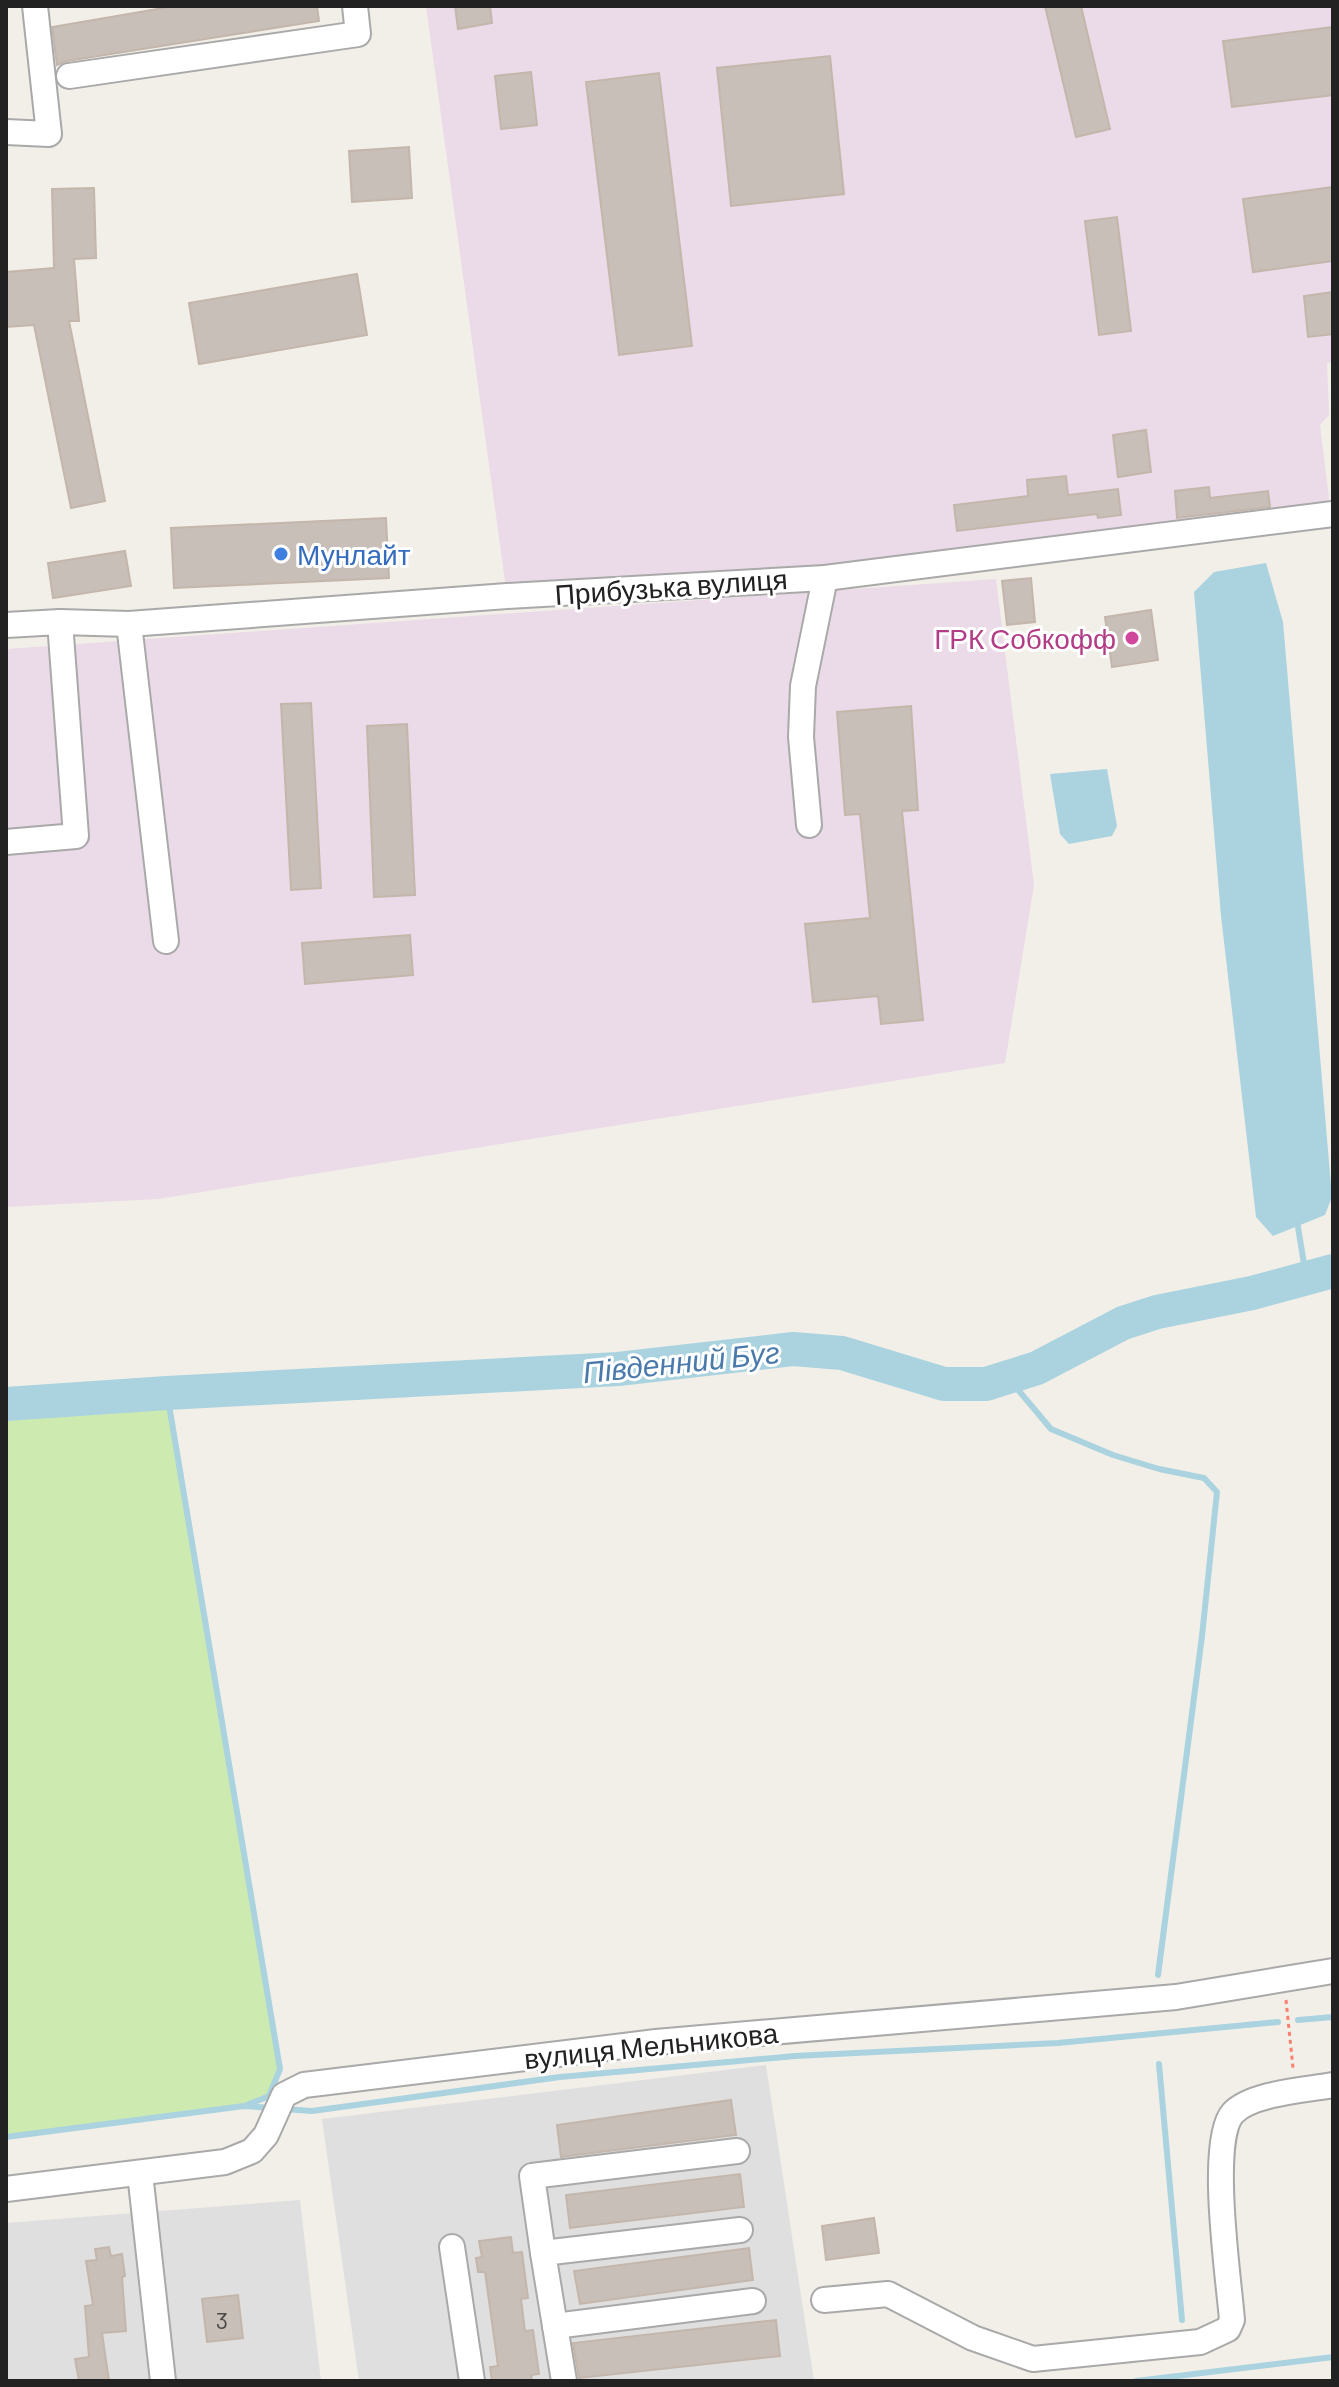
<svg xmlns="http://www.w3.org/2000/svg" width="1339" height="2387" font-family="Barlow,sans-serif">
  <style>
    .residential { fill: #e0dfdf }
    .industrial { fill: #ebdbe8 }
    .grass { fill: #cdebb0 }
    .water { fill: #aad3df }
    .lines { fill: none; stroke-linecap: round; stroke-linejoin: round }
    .stream { stroke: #aad3df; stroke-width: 6 }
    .river { stroke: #aad3df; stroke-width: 34 }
    .building { fill: #c7bfb8; stroke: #c4b6ab; stroke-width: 2 }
    .minor-casing { stroke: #a9a9a9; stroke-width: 28 }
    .path { stroke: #fa8072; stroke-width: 3; stroke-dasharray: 4 4; stroke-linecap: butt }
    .minor { stroke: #fff; stroke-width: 24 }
    .shop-dot { fill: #3f7fe0; stroke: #fff; stroke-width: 3 }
    .hotel-dot { fill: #d1479c; stroke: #fff; stroke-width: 3 }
    .labels { text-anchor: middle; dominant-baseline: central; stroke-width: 6; stroke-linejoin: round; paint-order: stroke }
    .number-label { font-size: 24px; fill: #4b4948 }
    .shop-label { font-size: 28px; fill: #366cbe; stroke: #fff; text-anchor: start }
    .street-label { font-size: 28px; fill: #222; stroke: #fff }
    .hotel-label { font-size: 28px; fill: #b23c85; stroke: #fff; text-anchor: end }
    .water-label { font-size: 30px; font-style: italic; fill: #4a7aab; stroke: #fff }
  </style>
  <rect width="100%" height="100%" fill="#f2efe9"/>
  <g class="residential">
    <path d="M 766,2065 L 814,2381 L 359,2381 L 322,2119 Z"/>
    <path d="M 300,2200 L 321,2381 L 6,2381 L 6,2223 Z"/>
  </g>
  <g class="industrial">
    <path d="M 426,6 L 1333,6 L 1333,362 L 1327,363 L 1329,415 L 1320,425 L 1331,514 L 994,555 L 507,596 Z"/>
    <path d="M 996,579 L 1034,885 L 1005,1063 L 158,1199 L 6,1207 L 6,649 Z"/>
  </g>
  <path class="grass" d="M 167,1393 L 280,2069 L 269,2096 L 244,2106 L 6,2137 L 6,1404 Z"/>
  <g class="water">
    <path d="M 1266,563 L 1283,622 L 1332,1197 L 1325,1215 L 1273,1236 L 1256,1217 L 1221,916 L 1194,592 L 1214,572 Z"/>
    <path d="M 1107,769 L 1117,826 L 1112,836 L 1069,844 L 1060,834 L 1050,774 Z"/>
  </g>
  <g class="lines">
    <g class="stream">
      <path d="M 1297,1221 L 1306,1276"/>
      <path d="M 1009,1379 L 1051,1429 L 1113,1455 L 1159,1469 L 1204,1478 L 1217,1492 L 1202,1636 L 1158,1975"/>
      <path d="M 167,1393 L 280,2069 L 269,2096 L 247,2105"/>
      <path d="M 1298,2020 L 1333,2017"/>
      <path d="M 1159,2064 L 1182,2320"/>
      <path d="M 284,2109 L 312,2111 L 560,2077 L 795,2056 L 1058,2043 L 1278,2022"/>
      <path d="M 6,2137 L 244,2106 L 272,2108"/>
      <path d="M 1136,2381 L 1333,2357"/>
    </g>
    <path class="river" d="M 6,1404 L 167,1393 L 618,1369 L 793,1349 L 842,1353 L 944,1384 L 986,1384 L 1037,1368 L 1123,1323 L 1157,1312 L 1252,1293 L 1333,1271"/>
  </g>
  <g class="building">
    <path d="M 175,6 L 317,6 L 319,21 L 67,61 L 57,65 L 52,27 Z"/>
    <path d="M 455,6 L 490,6 L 492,23 L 458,29 Z"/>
    <path d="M 1045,6 L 1081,6 L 1110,129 L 1076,137 Z"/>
    <path d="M 1333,27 L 1333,95 L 1232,107 L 1223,41 Z"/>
    <path d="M 830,56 L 844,194 L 731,206 L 717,68 Z"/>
    <path d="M 531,72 L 537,125 L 501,129 L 495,76 Z"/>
    <path d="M 659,73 L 692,346 L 619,355 L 586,82 Z"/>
    <path d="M 409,147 L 412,198 L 352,202 L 349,151 Z"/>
    <path d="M 1333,187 L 1333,261 L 1253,272 L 1243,199 Z"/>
    <path d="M 94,188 L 96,258 L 74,259 L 79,321 L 69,321 L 105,501 L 71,508 L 34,325 L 6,327 L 6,272 L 54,268 L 52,189 Z"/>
    <path d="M 1117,217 L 1131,331 L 1099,335 L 1085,221 Z"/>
    <path d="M 357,274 L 367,335 L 199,364 L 189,303 Z"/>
    <path d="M 1333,292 L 1333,334 L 1308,337 L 1304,296 Z"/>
    <path d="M 1146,430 L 1151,472 L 1118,477 L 1113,435 Z"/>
    <path d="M 1066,476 L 1068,495 L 1118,489 L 1121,515 L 1098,518 L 1097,514 L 957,531 L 954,505 L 1028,496 L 1027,480 Z"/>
    <path d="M 1209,487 L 1210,498 L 1268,491 L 1270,507 L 1177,518 L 1175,491 Z"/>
    <path d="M 386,518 L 389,578 L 174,588 L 171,528 Z"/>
    <path d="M 125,551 L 131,586 L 53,598 L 48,563 Z"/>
    <path d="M 1031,578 L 1035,622 L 1007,625 L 1002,581 Z"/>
    <path d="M 1151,610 L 1158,660 L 1112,667 L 1105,617 Z"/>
    <path d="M 311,703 L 321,888 L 291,890 L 281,704 Z"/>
    <path d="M 911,706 L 918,810 L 902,811 L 923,1020 L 881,1024 L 878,996 L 813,1002 L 805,924 L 870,918 L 860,814 L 845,815 L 837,712 Z"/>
    <path d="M 407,724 L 415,895 L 374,897 L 367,726 Z"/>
    <path d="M 410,935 L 413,975 L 305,984 L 302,943 Z"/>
    <path d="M 731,2100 L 736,2135 L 561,2157 L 557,2125 Z"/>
    <path d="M 740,2174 L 744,2207 L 570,2228 L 566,2195 Z"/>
    <path d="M 874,2218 L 879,2253 L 826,2260 L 822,2226 Z"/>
    <path d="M 511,2237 L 513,2253 L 522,2252 L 528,2298 L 521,2299 L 525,2331 L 533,2330 L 539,2374 L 531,2375 L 532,2381 L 492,2381 L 490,2367 L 498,2366 L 485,2272 L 478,2272 L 476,2258 L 482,2257 L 479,2241 Z"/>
    <path d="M 109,2247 L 111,2256 L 122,2254 L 125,2276 L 122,2277 L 126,2331 L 102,2333 L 109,2381 L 79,2381 L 75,2359 L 89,2357 L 85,2306 L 93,2305 L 86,2261 L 97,2260 L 95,2249 Z"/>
    <path d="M 749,2248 L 753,2280 L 580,2304 L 574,2271 Z"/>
    <path d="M 238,2295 L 243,2338 L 207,2342 L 202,2299 Z"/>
    <path d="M 776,2320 L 780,2356 L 579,2378 L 573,2343 Z"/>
  </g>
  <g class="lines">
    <defs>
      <g id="minor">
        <path d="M 69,76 L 358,34 L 355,6"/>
        <path d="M 6,132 L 49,134 L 35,6"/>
        <path d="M 129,624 L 166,941"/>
        <path d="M 6,625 L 60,622 L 129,624 L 507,596 L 825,578 L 1333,514"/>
        <path d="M 809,825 L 801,737 L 803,686 L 825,578"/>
        <path d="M 6,842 L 76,836 L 60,622"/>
        <path d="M 140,2173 L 163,2381"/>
        <path d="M 6,2189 L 225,2162 L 252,2151 L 266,2135 L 284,2095 L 304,2085 L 656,2042 L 1176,1997 L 1333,1971"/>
        <path d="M 452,2247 L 472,2381"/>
        <path d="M 543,2253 L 532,2176 L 737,2151"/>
        <path d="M 824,2300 L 888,2294 L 973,2338 L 1033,2359 L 1200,2342 L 1228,2329 L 1232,2320 C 1229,2281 1208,2140 1233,2113 C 1252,2093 1307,2090 1333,2085"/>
        <path d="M 555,2326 L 543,2253 L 740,2230"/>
        <path d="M 564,2381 L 555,2326 L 753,2301"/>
      </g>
    </defs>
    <use href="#minor" class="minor-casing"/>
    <path class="path" d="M 1286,2000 L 1293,2068"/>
    <use href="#minor" class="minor"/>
  </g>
  <circle class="shop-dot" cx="281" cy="554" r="8"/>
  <circle class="hotel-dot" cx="1132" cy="638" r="8"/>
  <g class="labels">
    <g class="number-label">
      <text x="222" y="2319">3</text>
    </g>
    <g class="shop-label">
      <text x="297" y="554">Мунлайт</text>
    </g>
    <g class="street-label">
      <text transform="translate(671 586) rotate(-4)">Прибузька вулиця</text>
      <text transform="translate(651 2045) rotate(-6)">вулиця Мельникова</text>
    </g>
    <g class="hotel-label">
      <text x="1116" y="638">ГРК Собкофф</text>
    </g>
    <g class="water-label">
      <text transform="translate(681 1361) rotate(-6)">Південний Буг</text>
    </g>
  </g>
  <rect width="1339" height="2387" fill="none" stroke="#222222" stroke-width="16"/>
</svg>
